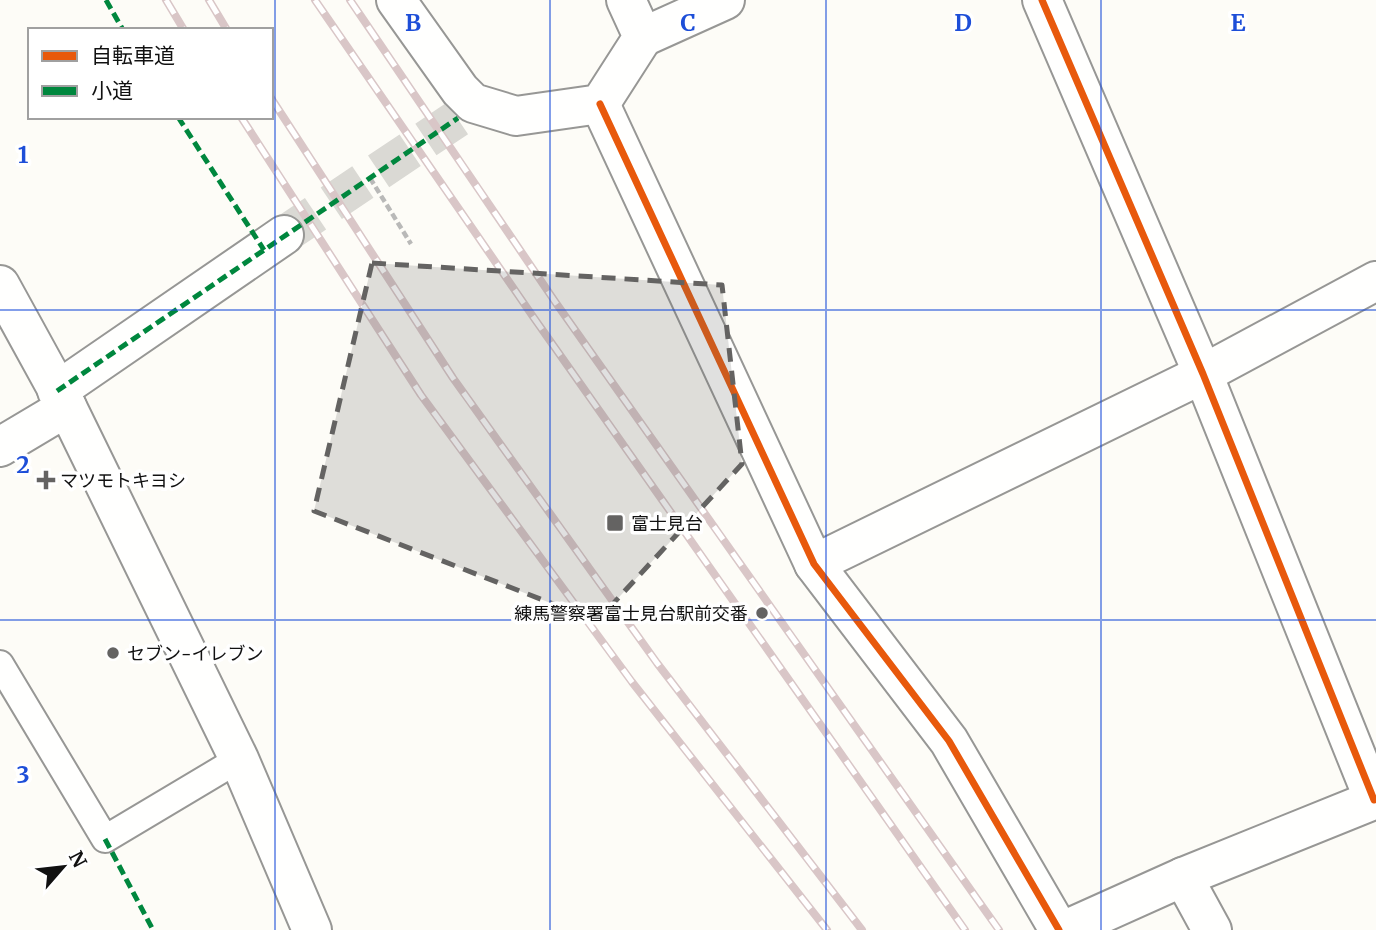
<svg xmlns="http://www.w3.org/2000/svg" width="1376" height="930" font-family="Merriweather,'Noto Sans JP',serif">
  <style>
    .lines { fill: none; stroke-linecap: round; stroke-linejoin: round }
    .street-tunnel { stroke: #dad9d4; stroke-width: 38; stroke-dasharray: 38 19; stroke-linecap: butt }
    .lane-casing { stroke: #979795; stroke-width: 30 }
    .street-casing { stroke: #979795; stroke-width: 42 }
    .path { stroke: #b9b9b8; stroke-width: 4.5; stroke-dasharray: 7 3.5; stroke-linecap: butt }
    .lane { stroke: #fffffe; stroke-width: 26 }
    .street { stroke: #fffffe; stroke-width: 38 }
    .rail-casing { stroke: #d9c6c7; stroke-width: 8 }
    .rail { stroke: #fff; stroke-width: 5; stroke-dasharray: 16; stroke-linecap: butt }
    .quiet { stroke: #00873e; stroke-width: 5; stroke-dasharray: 10 5; stroke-linecap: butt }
    .cycleway-casing { stroke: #fff; stroke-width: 11 }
    .cycleway { stroke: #e8590c; stroke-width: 7 }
    .marked { fill: #646362; fill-opacity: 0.2; stroke: #646362; stroke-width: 5; stroke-dasharray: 14 9; stroke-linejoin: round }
    .grid { fill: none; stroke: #1d4ed8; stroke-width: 2; stroke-opacity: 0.55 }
    .poi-dot { fill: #646362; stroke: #fff; stroke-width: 2.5 }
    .labels { text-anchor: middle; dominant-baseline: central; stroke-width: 7; stroke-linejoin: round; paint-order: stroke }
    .poi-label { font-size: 18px; fill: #111; stroke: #fff; text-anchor: start }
    .grid-label { font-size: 23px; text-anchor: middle; font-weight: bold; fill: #1d4ed8; stroke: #fff; stroke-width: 7; stroke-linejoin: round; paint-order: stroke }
  </style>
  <rect width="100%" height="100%" fill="#fdfcf7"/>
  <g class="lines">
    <path class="street-tunnel" d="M 284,235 L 458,118"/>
    <defs>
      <path id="lane" d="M 0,664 L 105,839 L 239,759"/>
      <g id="street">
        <path d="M 396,0 L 460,90 L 473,103 L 516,116 L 600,104 L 643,37 L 626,0"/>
        <path d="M 1042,0 L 1203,374 L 1374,800"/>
        <path d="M 643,37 L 725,0"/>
        <path d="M 600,104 L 814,564 L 949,741 L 1059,930"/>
        <path d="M 0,285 L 67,407 L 239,759 L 312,930"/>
        <path d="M 57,391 L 284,235"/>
        <path d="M 0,447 L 67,407"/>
        <path d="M 814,564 L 1203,374 L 1376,281"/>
        <path d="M 1183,877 L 1212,930"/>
        <path d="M 1065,930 L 1183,877 L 1376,799"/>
      </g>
    </defs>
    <use href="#lane" class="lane-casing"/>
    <use href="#street" class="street-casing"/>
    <path class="path" d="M 370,178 L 411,244"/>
    <use href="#lane" class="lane"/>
    <use href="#street" class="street"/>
    <defs>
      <g id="rail">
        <path d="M 166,0 L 184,30"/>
        <path d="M 209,0 L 227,30"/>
        <path d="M 315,0 L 534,318 L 965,930"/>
        <path d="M 350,0 L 556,303 L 999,930"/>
        <path d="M 271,98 L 453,378 L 657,663 L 862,930"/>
        <path d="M 241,117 L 421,395 L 632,682 L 827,930"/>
      </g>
    </defs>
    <use href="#rail" class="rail-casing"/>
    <use href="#rail" class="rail"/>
    <g class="quiet">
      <path d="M 106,0 L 123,30"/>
      <path d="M 178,117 L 264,250"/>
      <path d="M 57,391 L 458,118"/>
      <path d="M 105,839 L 153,930"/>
    </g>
    <defs>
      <g id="cycleway">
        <path d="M 1042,0 L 1203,374 L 1374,800"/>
        <path d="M 600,104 L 814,564 L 949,741 L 1059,930"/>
      </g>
    </defs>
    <use href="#cycleway" class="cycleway-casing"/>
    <use href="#cycleway" class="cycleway"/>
  </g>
  <path class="marked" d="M 372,263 L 722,285 L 742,464 L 597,621 L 314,511 Z"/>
  <path class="grid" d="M 275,0 L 275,930M 550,0 L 550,930M 826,0 L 826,930M 1101,0 L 1101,930M 0,310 L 1376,310M 0,620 L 1376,620"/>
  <g class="poi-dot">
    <path d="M42.5 469.5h7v7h7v7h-7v7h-7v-7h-7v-7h7z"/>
    <rect x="606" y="514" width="18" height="18" rx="3.5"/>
    <circle cx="762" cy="613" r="7"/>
    <circle cx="113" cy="653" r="7"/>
  </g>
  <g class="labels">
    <g class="poi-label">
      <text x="60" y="480">マツモトキヨシ</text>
      <text x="631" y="523">富士見台</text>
      <text x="748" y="613" text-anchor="end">練馬警察署富士見台駅前交番</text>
      <text x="127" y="653">セブン-イレブン</text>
    </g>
  </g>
  <g class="grid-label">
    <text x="413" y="31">B</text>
    <text x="688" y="31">C</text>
    <text x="963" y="31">D</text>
    <text x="1238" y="31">E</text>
    <text x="23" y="163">1</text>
    <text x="23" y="473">2</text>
    <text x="23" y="783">3</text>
  </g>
  <rect x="28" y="28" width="245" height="91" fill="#ffffff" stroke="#a0a0a0" stroke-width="2"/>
  <rect x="42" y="51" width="35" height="10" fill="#e8590c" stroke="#a0a0a0" stroke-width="2"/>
  <text x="91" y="63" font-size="21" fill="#111111">自転車道</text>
  <rect x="42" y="86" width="35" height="10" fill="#00873e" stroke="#a0a0a0" stroke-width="2"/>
  <text x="91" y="98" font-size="21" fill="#111111">小道</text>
  <g transform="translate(63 867) rotate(62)" stroke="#ffffff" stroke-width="5" paint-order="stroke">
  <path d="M0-5L12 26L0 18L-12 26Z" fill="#111111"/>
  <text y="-10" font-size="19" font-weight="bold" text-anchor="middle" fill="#111111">N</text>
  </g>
</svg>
